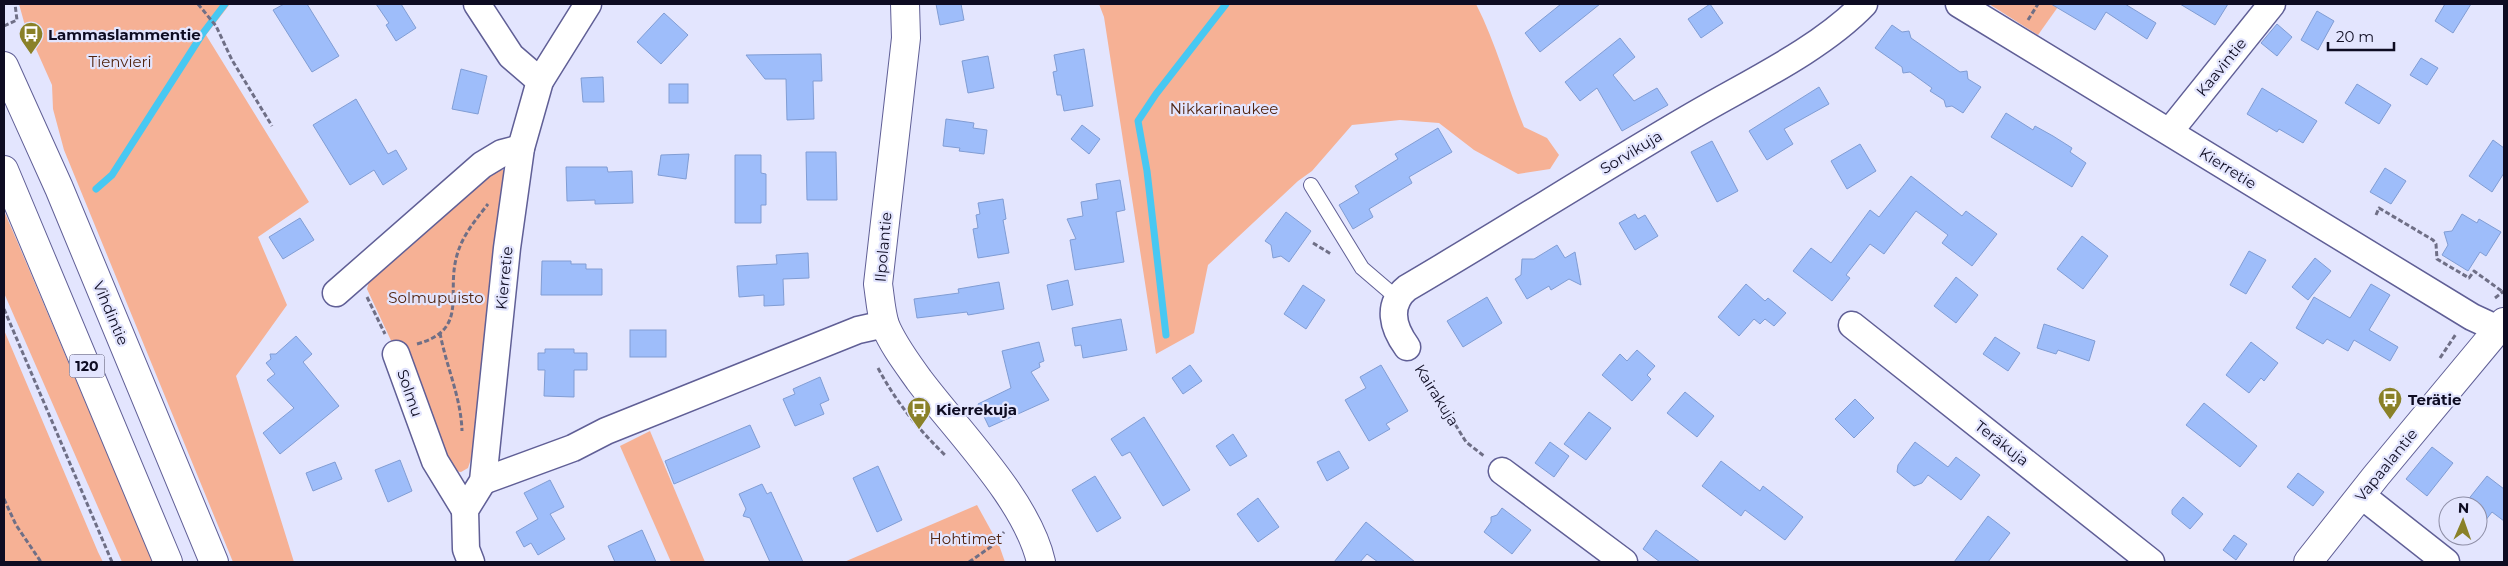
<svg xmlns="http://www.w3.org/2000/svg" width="2508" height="566" font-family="Montserrat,sans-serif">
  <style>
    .green { fill: #f6b195 }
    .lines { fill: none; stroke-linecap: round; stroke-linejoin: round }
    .stream { stroke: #48c8f2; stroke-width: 7 }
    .building { fill: #9ebdfa; stroke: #819dd4 }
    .lane-casing { stroke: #605f96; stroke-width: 16 }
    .street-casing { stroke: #605f96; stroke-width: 29 }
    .secondary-casing { stroke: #605f96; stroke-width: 30 }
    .primary-casing { stroke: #605f96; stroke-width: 30 }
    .path { stroke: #6f6f86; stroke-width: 3; stroke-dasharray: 5 2.5; stroke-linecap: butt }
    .lane { stroke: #fff; stroke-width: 14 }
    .street { stroke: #fff; stroke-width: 26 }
    .secondary { stroke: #fff; stroke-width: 28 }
    .primary { stroke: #fff; stroke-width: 28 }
    .labels { text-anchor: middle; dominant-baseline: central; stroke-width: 4.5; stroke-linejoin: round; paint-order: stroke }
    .shield { fill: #e3e5fe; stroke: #4e4d64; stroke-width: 1 }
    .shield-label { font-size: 14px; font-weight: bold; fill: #0e0c22 }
    .poi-label { font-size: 15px; font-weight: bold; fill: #0e0c22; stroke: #e3e5fe; text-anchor: start }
    .park-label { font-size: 15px; fill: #522511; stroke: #e3e5fe }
    .street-label { font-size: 15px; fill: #0e0c22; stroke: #e3e5fe }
  </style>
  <rect width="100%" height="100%" fill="#e3e5fe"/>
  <g class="green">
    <path d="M 19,4 L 230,4 L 206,35 L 309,202 L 258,237 L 287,305 L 236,376 L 294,562 L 233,562 L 64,150 L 53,109 L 52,85 L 24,22 Z"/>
    <path d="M 1099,4 L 1476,4 C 1496,43 1507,86 1524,127 L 1547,138 L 1559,155 L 1550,169 L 1518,174 L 1474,150 L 1439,123 L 1400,120 L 1352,125 L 1312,171 L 1298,181 L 1208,265 L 1194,333 L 1156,354 L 1104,17 Z"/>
    <path d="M 1989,4 L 2060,4 L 2038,35 Z"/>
    <path d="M 496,170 L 503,170 L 508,174 L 475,447 L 468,468 L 461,472 L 454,471 L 449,465 L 367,289 L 369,281 Z"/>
    <path d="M 4,211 L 17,241 L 153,562 L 122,562 L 4,293 Z"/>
    <path d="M 4,330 L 98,552 L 103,562 L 4,562 Z"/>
    <path d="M 650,431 L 705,562 L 671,562 L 620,446 Z"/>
    <path d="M 977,505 L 999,545 L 1005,562 L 844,562 Z"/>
  </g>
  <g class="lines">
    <g class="stream">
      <path d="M 96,189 L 112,175 L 203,33 L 225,4"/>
      <path d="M 1166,335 L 1147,171 L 1138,121 L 1156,94 L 1226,4"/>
    </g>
  </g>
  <g class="building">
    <path d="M 284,4 L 307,4 L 339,56 L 312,72 L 273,10 Z"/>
    <path d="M 376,4 L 401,4 L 416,28 L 396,41 L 386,25 L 389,23 Z"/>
    <path d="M 936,4 L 961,4 L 964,20 L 940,25 Z"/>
    <path d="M 1561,4 L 1600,4 L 1540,52 L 1525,33 Z"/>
    <path d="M 1710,4 L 1723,23 L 1701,38 L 1688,19 Z"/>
    <path d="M 2051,4 L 2125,4 L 2156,23 L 2147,39 L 2106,12 L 2095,30 Z"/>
    <path d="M 2180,4 L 2228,4 L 2215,25 Z"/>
    <path d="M 2445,4 L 2471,4 L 2453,33 L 2435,21 Z"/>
    <path d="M 2317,11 L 2334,21 L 2318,50 L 2301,40 Z"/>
    <path d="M 664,13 L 688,35 L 661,64 L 637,42 Z"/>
    <path d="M 2277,24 L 2292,37 L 2277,56 L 2261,43 Z"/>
    <path d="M 1892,25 L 1902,32 L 1909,31 L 1911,38 L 1960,72 L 1967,71 L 1968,79 L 1981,87 L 1963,113 L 1952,106 L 1946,107 L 1944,100 L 1930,91 L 1932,88 L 1910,72 L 1903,73 L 1902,67 L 1875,48 Z"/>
    <path d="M 1620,38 L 1635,57 L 1613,75 L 1634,101 L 1657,88 L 1668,105 L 1622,131 L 1597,88 L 1580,101 L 1565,82 Z"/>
    <path d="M 1084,49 L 1093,106 L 1064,111 L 1061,95 L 1057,95 L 1053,72 L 1057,71 L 1054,55 Z"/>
    <path d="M 821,54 L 822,81 L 813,81 L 814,119 L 787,120 L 786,79 L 765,79 L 746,55 Z"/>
    <path d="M 988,56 L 994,88 L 968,93 L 962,61 Z"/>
    <path d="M 2421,58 L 2438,68 L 2427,85 L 2410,75 Z"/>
    <path d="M 461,69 L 487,76 L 478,114 L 452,109 Z"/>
    <path d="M 603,77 L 604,102 L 583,102 L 581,78 Z"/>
    <rect x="669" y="84" width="19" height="19"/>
    <path d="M 2357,84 L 2391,105 L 2379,124 L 2345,103 Z"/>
    <path d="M 1819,87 L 1829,104 L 1784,129 L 1793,144 L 1767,160 L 1749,131 Z"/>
    <path d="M 2262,88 L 2317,121 L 2303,143 L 2279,129 L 2277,132 L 2247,114 Z"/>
    <path d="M 356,99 L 388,154 L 396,150 L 407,169 L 383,185 L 374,170 L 350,185 L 313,125 Z"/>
    <path d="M 2006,113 L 2033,130 L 2035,126 L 2053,136 L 2072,148 L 2070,152 L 2086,163 L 2072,187 L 1991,137 Z"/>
    <path d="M 946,119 L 974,123 L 973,128 L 987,130 L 984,154 L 959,151 L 960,148 L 943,146 Z"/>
    <path d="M 1082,125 L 1100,139 L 1089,154 L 1071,139 Z"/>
    <path d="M 1438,128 L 1452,152 L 1409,177 L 1412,183 L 1369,209 L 1373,217 L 1353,229 L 1339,205 L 1359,193 L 1355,186 L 1398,159 L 1395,154 Z"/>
    <path d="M 2493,140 L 2504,148 L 2504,173 L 2492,192 L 2469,176 Z"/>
    <path d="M 1712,141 L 1738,191 L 1717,202 L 1691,152 Z"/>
    <path d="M 1860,144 L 1876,171 L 1847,189 L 1831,161 Z"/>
    <path d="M 806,152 L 836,152 L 837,200 L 807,200 Z"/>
    <path d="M 689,154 L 686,179 L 658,175 L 661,155 Z"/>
    <path d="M 735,155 L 761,155 L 761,173 L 766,174 L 766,205 L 761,205 L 761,223 L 735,223 Z"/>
    <path d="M 566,167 L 607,167 L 608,172 L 632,171 L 633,203 L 595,204 L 595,200 L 567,201 Z"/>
    <path d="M 2385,168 L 2406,181 L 2391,204 L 2370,192 Z"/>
    <path d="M 1911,176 L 1962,216 L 1966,211 L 1997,234 L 1972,266 L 1942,243 L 1948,235 L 1916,211 L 1884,254 L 1870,244 L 1846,275 L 1850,278 L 1832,301 L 1793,271 L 1811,248 L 1831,263 L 1870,210 L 1879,217 Z"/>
    <path d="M 1120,180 L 1125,210 L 1116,212 L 1124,262 L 1075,270 L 1070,240 L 1076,239 L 1067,219 L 1083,216 L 1081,202 L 1098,199 L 1096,184 Z"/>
    <path d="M 1003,199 L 1006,219 L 1003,220 L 1009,253 L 978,258 L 973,229 L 978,228 L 976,215 L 980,214 L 978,203 Z"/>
    <path d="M 1286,212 L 1311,231 L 1289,262 L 1281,256 L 1273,258 L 1271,245 L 1265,241 Z"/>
    <path d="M 1635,214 L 1638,219 L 1645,215 L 1658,236 L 1635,250 L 1619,223 Z"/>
    <path d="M 2462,214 L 2477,223 L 2479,219 L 2501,232 L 2486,256 L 2480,252 L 2468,271 L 2442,255 L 2448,245 L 2444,232 L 2452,231 Z"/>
    <path d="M 300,218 L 314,240 L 283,259 L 269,237 Z"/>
    <path d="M 2082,236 L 2108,256 L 2083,289 L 2057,269 Z"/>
    <path d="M 1557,245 L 1565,258 L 1575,252 L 1581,285 L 1569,279 L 1551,290 L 1549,286 L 1527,299 L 1515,279 L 1521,275 L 1522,259 L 1534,259 Z"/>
    <path d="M 2249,251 L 2266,260 L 2246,294 L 2230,285 Z"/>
    <path d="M 808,253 L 809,278 L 783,279 L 784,305 L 764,306 L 764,295 L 739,297 L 737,266 L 777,264 L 776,255 Z"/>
    <path d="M 2315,258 L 2331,271 L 2308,300 L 2292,287 Z"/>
    <path d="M 542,261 L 571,261 L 571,264 L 586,264 L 586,269 L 602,269 L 602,295 L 541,295 Z"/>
    <path d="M 1956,277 L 1978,295 L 1956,323 L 1934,306 Z"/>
    <path d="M 1068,280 L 1073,305 L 1052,310 L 1047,285 Z"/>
    <path d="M 999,282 L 1004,309 L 968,315 L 967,312 L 917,318 L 914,299 L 959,293 L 958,289 Z"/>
    <path d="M 1746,284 L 1765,301 L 1768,298 L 1786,313 L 1774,326 L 1765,319 L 1760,324 L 1754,319 L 1739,336 L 1718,317 Z"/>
    <path d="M 2371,284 L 2390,295 L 2369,330 L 2398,347 L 2390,361 L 2354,340 L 2348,351 L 2327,339 L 2323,344 L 2296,328 L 2314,297 L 2350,318 Z"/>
    <path d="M 1303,285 L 1325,300 L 1306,329 L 1284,314 Z"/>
    <path d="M 1487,297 L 1502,323 L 1463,347 L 1447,321 Z"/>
    <path d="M 1121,319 L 1127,350 L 1083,358 L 1081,345 L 1075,346 L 1072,328 Z"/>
    <path d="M 2044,324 L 2095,341 L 2089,361 L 2058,350 L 2056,354 L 2037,348 Z"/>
    <rect x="630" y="330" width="36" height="27"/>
    <path d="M 296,336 L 312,354 L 303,362 L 339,406 L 280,454 L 263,433 L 294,408 L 267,380 L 275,374 L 266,363 L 271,359 L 270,354 L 276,354 Z"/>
    <path d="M 1995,337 L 2020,353 L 2008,371 L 1983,354 Z"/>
    <path d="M 1039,342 L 1044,361 L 1039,363 L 1040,367 L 1031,372 L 1049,400 L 989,427 L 978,404 L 1011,388 L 1002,351 Z"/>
    <path d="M 2251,342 L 2278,363 L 2264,381 L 2261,378 L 2249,393 L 2226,375 Z"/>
    <path d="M 545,349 L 574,349 L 574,353 L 587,353 L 587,370 L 574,370 L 574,397 L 544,396 L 545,370 L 538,370 L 538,353 L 545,353 Z"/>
    <path d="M 1637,350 L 1655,366 L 1647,375 L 1651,379 L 1632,401 L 1602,375 L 1620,354 L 1627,361 Z"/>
    <path d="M 1190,365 L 1202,381 L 1183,394 L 1172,378 Z"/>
    <path d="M 1381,365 L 1408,411 L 1386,424 L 1390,429 L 1369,441 L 1345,400 L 1366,388 L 1360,377 Z"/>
    <path d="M 820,377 L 829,400 L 820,404 L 824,414 L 795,426 L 783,399 L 795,394 L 793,389 Z"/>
    <path d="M 1685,392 L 1714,416 L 1697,437 L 1667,413 Z"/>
    <path d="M 1855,399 L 1874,418 L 1854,438 L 1835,419 Z"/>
    <path d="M 2204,403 L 2257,446 L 2240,467 L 2186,425 Z"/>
    <path d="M 1589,412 L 1611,428 L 1586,460 L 1564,444 Z"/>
    <path d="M 1144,417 L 1190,490 L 1163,506 L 1130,452 L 1122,456 L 1111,439 Z"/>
    <path d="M 750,425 L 760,447 L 674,484 L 665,461 Z"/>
    <path d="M 1233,434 L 1247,456 L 1230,466 L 1216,446 Z"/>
    <path d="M 1550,442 L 1569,456 L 1554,477 L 1535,463 Z"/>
    <path d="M 1915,442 L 1948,467 L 1956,457 L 1980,475 L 1961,500 L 1928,475 L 1922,483 L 1914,486 L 1897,472 L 1898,465 Z"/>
    <path d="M 2432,447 L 2453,463 L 2427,496 L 2406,479 Z"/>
    <path d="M 1339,451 L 1349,468 L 1327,481 L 1317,462 Z"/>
    <path d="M 400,460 L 412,491 L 388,502 L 375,470 Z"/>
    <path d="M 1721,461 L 1760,491 L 1763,486 L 1803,517 L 1785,540 L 1745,510 L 1741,516 L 1702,486 Z"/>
    <path d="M 335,462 L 342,479 L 313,491 L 306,473 Z"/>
    <path d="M 878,466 L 902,520 L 877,532 L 853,478 Z"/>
    <path d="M 2298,473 L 2324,492 L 2313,506 L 2287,487 Z"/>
    <path d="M 1095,476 L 1121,518 L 1097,532 L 1072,490 Z"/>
    <path d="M 2487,476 L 2504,489 L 2504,521 L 2492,512 L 2478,530 L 2478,506 L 2463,506 Z"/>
    <path d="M 550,480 L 564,507 L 550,514 L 565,539 L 538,555 L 531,543 L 524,547 L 516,532 L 538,519 L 524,493 Z"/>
    <path d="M 762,484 L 767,494 L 771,492 L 803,562 L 770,562 L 750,518 L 743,516 L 746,509 L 739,494 Z"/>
    <path d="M 2183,497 L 2203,514 L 2190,529 L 2172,514 L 2172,510 Z"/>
    <path d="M 1258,498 L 1279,527 L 1258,542 L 1237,514 Z"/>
    <path d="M 1502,508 L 1531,530 L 1512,554 L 1484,532 L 1491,522 L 1491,517 L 1497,515 Z"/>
    <path d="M 1988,516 L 2010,533 L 1988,562 L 1954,562 Z"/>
    <path d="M 1366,522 L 1415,562 L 1378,562 L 1367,554 L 1360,562 L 1334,562 Z"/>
    <path d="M 642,530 L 656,562 L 615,562 L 608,546 Z"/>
    <path d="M 1656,530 L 1700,562 L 1660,562 L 1643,549 Z"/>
    <path d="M 2234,535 L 2247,544 L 2236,560 L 2223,550 Z"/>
  </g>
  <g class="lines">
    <defs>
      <path id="lane" d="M 1311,185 L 1362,268 L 1397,298"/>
      <g id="street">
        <path d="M 477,4 L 511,56 L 540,81"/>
        <path d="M 1959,4 L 2472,317 L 2498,329"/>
        <path d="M 2170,131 L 2272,4"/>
        <path d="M 336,293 L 482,165 L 502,153 L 521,148"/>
        <path d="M 1852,325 L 2151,562"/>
        <path d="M 1407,347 C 1393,328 1386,305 1407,288 C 1501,233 1593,174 1687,119 C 1744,85 1819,51 1864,4"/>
        <path d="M 396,354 L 435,461 L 465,510"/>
        <path d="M 1502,471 L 1624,562"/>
        <path d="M 483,481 L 573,448 L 606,431 L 858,330 L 885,324"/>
        <path d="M 2361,495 L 2446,562"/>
        <path d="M 471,562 L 466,549 L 465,510 L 483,481 L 507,248 L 521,148 L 540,81 L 588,4"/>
      </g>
      <g id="secondary">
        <path d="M 905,4 L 906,38 L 878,284 C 880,297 881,313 885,325 C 893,345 907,363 919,380 C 958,432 1027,500 1041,562"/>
        <path d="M 2308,562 L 2376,476 L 2504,322"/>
      </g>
      <g id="primary">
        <path d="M 4,66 L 59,188 L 214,562"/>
        <path d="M 4,170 L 168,562"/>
      </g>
    </defs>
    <use href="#lane" class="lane-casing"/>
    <use href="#street" class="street-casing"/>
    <use href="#secondary" class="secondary-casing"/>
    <use href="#primary" class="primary-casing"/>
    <g class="path">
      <path d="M 198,4 L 216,26 L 232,60 L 272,126"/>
      <path d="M 2028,20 L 2038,4"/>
      <path d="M 4,26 L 17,20 L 15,4"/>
      <path d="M 2376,215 L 2379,208 L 2433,240 L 2436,244 L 2437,259 L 2469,278 L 2474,271 L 2503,292"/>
      <path d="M 1313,243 L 1331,254"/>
      <path d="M 367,297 L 385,334"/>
      <path d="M 2495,298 L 2504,291"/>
      <path d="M 4,309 L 112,562"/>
      <path d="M 440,333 C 446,366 461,397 462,431"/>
      <path d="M 417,344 C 468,330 447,296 456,259 C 461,237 474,222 488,204"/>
      <path d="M 2440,358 L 2456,334"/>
      <path d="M 1420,367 L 1466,442 L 1484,456"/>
      <path d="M 878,368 C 896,402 918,429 946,456"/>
      <path d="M 4,499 L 16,525 L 41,562"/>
      <path d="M 969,562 L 992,546 L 1004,532"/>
    </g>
    <use href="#lane" class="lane"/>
    <use href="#street" class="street"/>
    <use href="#secondary" class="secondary"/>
    <use href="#primary" class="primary"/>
  </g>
  <defs>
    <symbol id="bus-pin" viewBox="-11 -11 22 30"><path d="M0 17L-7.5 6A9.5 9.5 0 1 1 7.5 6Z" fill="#8a8128" stroke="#e3e5fe"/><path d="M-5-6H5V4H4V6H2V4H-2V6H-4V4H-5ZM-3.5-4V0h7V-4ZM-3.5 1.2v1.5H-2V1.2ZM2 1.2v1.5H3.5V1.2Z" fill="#fff"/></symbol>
  </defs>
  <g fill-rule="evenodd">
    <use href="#bus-pin" x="17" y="20" width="28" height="38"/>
    <use href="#bus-pin" x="2376" y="385" width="28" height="38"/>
    <use href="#bus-pin" x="905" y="395" width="28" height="38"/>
  </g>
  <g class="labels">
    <rect class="shield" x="69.5" y="354.5" width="35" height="23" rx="4"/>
    <g class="shield-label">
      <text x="87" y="366">120</text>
    </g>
    <g class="poi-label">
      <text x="48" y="34">Lammaslammentie</text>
      <text x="2408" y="399">Terätie</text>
      <text x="936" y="409">Kierrekuja</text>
    </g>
    <g class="park-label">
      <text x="120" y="61">Tienvieri</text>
      <text x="1224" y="108">Nikkarinaukee</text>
      <text x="436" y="297">Solmupuisto</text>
      <text x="966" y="538">Hohtimet</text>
    </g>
    <g class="street-label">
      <text transform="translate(2221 67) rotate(-51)">Kaavintie</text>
      <text transform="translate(1631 152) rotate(-31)">Sorvikuja</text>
      <text transform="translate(2228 168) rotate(32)">Kierretie</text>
      <text transform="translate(883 247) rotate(-85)">Ilpolantie</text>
      <text transform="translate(504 278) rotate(-84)">Kierretie</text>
      <text transform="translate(111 313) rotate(67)">Vihdintie</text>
      <text transform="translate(410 393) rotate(71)">Solmu</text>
      <text transform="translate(1437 395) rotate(58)">Kairakuja</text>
      <text transform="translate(2002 443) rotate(38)">Teräkuja</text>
      <text transform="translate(2386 465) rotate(-51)">Vapaalantie</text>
    </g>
  </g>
  <rect width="2508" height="566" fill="none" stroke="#0e0c22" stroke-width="10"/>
  <g transform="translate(2463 521) rotate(2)"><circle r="24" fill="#e3e5fe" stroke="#8e8ea6"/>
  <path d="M0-4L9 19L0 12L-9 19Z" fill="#8a8128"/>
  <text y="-8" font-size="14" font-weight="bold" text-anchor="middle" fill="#0e0c22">N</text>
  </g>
  <path d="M2328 42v8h66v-8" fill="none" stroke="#0e0c22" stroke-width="2.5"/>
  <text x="2336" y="42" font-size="15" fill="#0e0c22" stroke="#e3e5fe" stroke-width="4" paint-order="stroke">20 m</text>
</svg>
